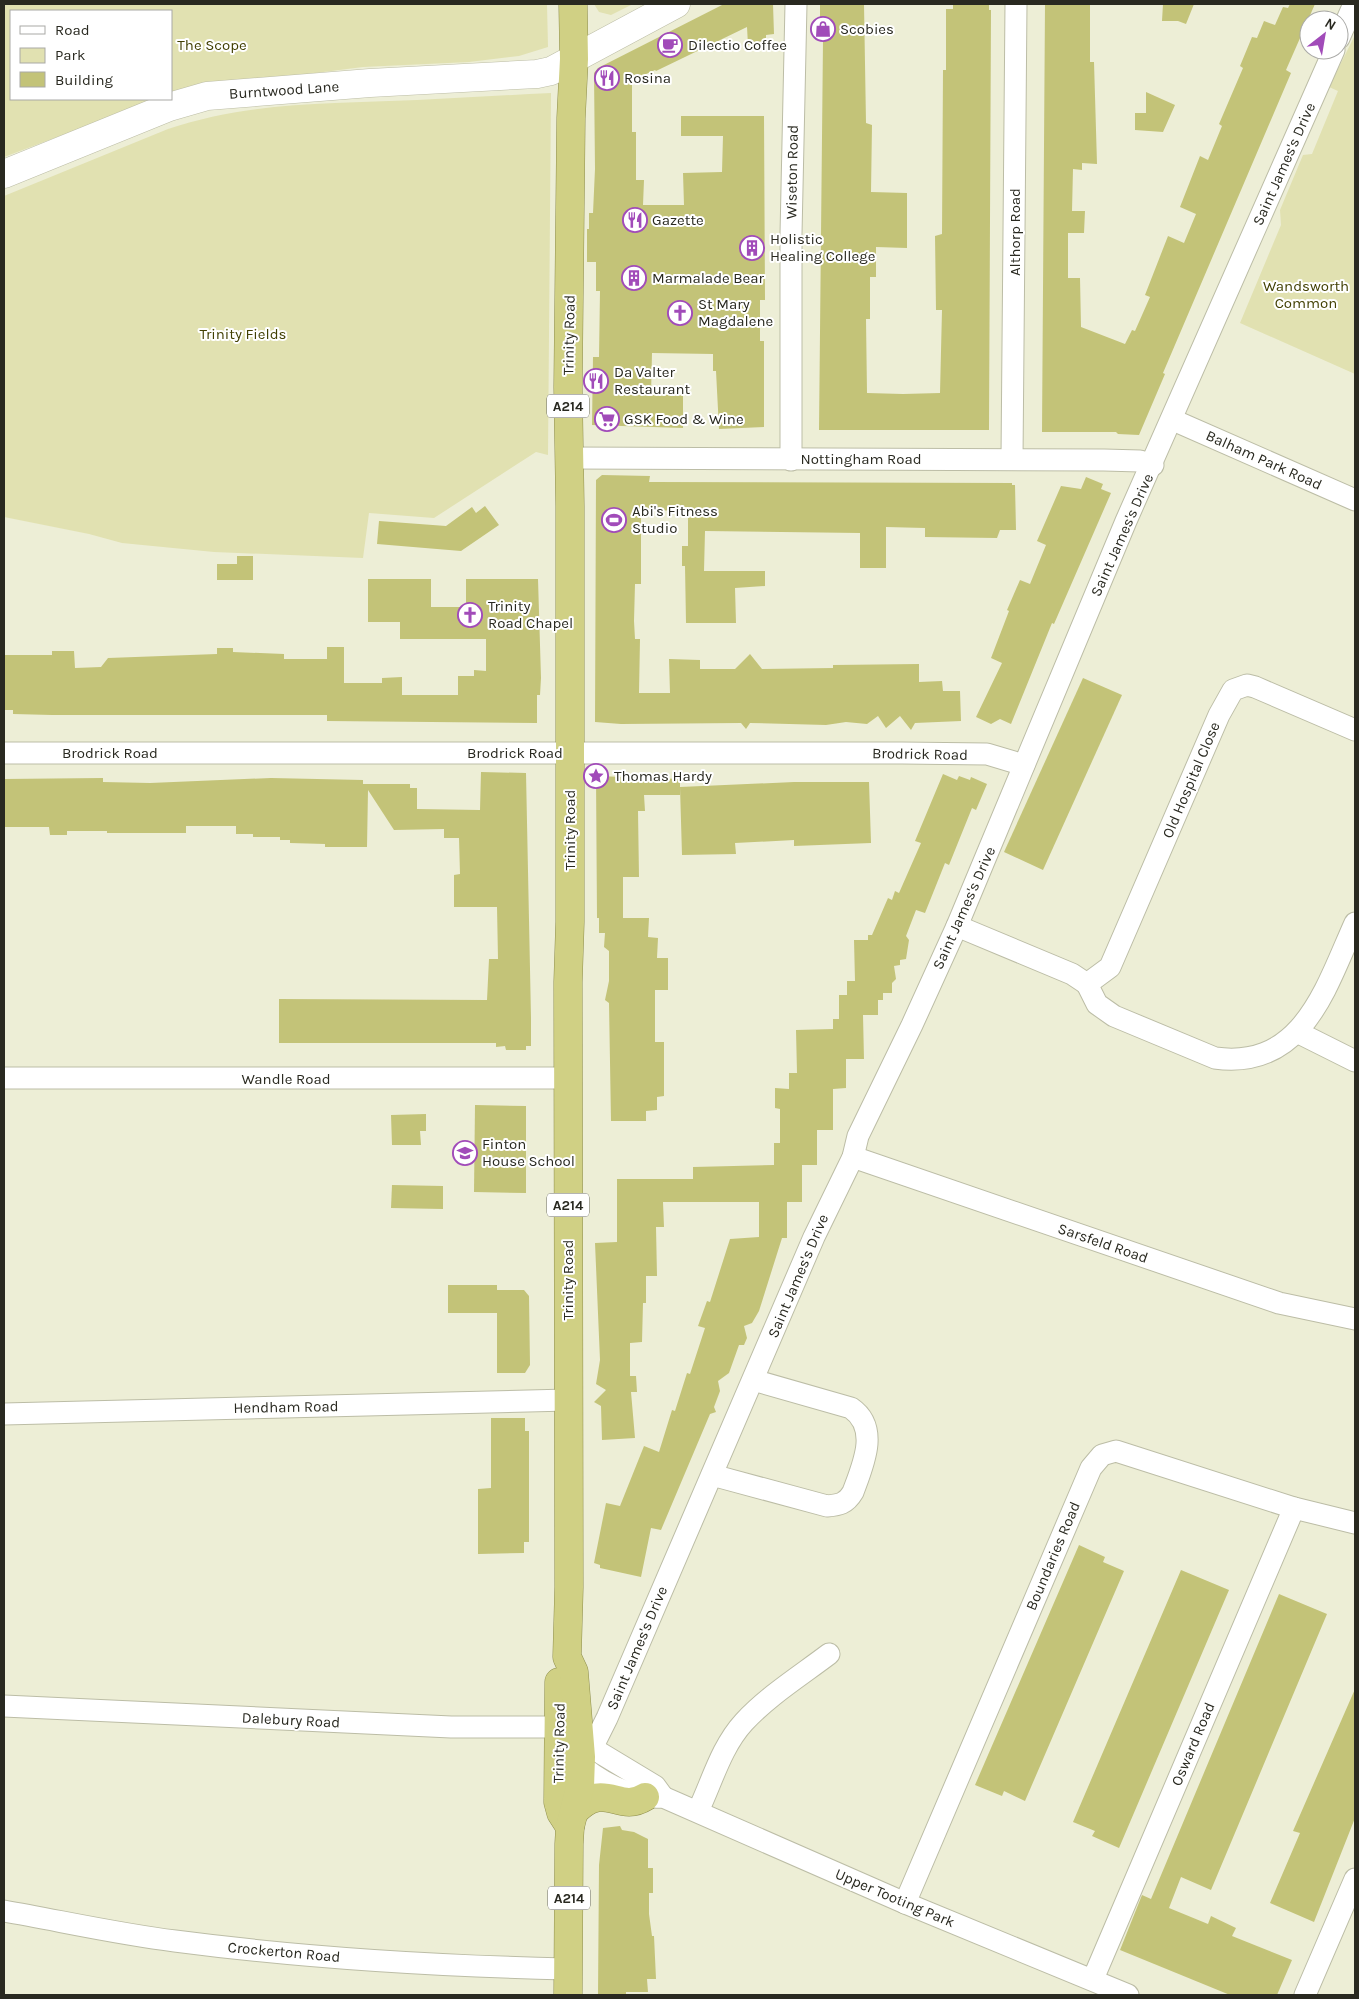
<svg xmlns="http://www.w3.org/2000/svg" width="1359" height="1999" font-family="Karla,sans-serif">
  <style>
    .green { fill: #e1e1b1 }
    .building { fill: #c3c378 }
    .lines { fill: none; stroke-linecap: round; stroke-linejoin: round }
    .minor-casing { stroke: #bcbda6; stroke-width: 23 }
    .secondary-casing { stroke: #bcbda6; stroke-width: 29 }
    .trunk-casing { stroke: #8e8e4d; stroke-width: 29 }
    .minor { stroke: #fff; stroke-width: 21 }
    .secondary { stroke: #fff; stroke-width: 28 }
    .trunk { stroke: #d0d084; stroke-width: 28 }
    .labels { text-anchor: middle; dominant-baseline: central; stroke-width: 4; stroke-linejoin: round; paint-order: stroke }
    .shield { fill: #fff; stroke: #696963; stroke-width: 1 }
    .shield-label { font-size: 14px; font-weight: bold; fill: #292920 }
    .poi-label { font-size: 15px; fill: #292920; stroke: #fff; text-anchor: start }
    .park-label { font-size: 15px; fill: #413f02; stroke: #fff }
    .street-label { font-size: 15px; fill: #292920; stroke: #fff }
  </style>
  <rect width="100%" height="100%" fill="#edeed6"/>
  <g class="green">
    <path d="M 4,4 L 547,4 L 548,47 L 519,56 L 469,62 L 363,67 L 180,90 L 171,94 L 171,11 L 11,11 L 11,99 L 158,99 L 4,157 Z"/>
    <path d="M 594,4 L 633,4 L 611,15 L 599,12 Z"/>
    <path d="M 1355,35 L 1355,374 L 1240,323 L 1281,225 L 1280,210 L 1303,155 L 1312,154 L 1338,91 L 1329,87 Z"/>
    <path d="M 551,93 L 548,455 L 536,452 L 434,518 L 369,513 L 363,558 L 214,552 L 122,543 L 89,534 L 4,517 L 4,196 L 168,129 C 252,101 331,104 417,100 C 462,98 506,95 551,93 Z"/>
  </g>
  <g class="building">
    <path d="M 724,4 L 773,4 L 774,34 L 766,35 L 766,45 L 748,45 L 747,27 L 656,71 L 655,70 L 644,75 L 632,76 L 632,132 L 636,132 L 636,180 L 644,180 L 643,205 L 684,205 L 683,173 L 722,172 L 723,136 L 681,136 L 681,116 L 764,116 L 765,300 L 760,300 L 760,341 L 764,341 L 764,427 L 719,429 L 716,371 L 713,371 L 713,354 L 652,353 L 651,395 L 683,395 L 683,428 L 592,425 L 593,357 L 599,357 L 600,291 L 596,291 L 596,262 L 587,262 L 587,229 L 589,229 L 589,213 L 593,213 L 595,169 L 594,73 L 598,68 Z"/>
    <path d="M 820,4 L 864,4 L 866,123 L 872,125 L 871,192 L 907,193 L 907,248 L 876,247 L 876,277 L 870,277 L 870,319 L 866,319 L 867,393 L 903,394 L 940,393 L 942,310 L 936,310 L 935,236 L 942,234 L 943,70 L 946,70 L 946,9 L 953,9 L 953,4 L 989,4 L 989,10 L 991,10 L 989,430 L 819,430 L 823,40 L 820,40 Z"/>
    <path d="M 1045,4 L 1090,4 L 1090,62 L 1094,62 L 1097,164 L 1082,163 L 1082,170 L 1073,169 L 1072,211 L 1085,211 L 1084,233 L 1068,233 L 1068,278 L 1080,278 L 1081,327 L 1125,344 L 1132,330 L 1135,331 L 1150,297 L 1145,295 L 1168,236 L 1184,243 L 1196,214 L 1180,207 L 1200,156 L 1208,160 L 1222,126 L 1219,124 L 1243,68 L 1240,66 L 1252,37 L 1257,38 L 1264,21 L 1275,25 L 1283,7 L 1288,8 L 1290,4 L 1315,4 L 1286,70 L 1291,73 L 1163,373 L 1165,374 L 1139,435 L 1118,434 L 1116,432 L 1042,432 Z"/>
    <path d="M 1163,4 L 1194,4 L 1186,24 L 1178,21 L 1162,21 Z"/>
    <path d="M 1146,92 L 1175,105 L 1163,132 L 1135,130 L 1135,113 L 1146,113 Z"/>
    <path d="M 602,475 L 650,476 L 649,482 L 1012,483 L 1012,485 L 1015,485 L 1016,530 L 1000,530 L 997,538 L 925,537 L 925,528 L 886,527 L 886,568 L 860,568 L 860,533 L 705,531 L 704,571 L 765,571 L 765,586 L 735,588 L 736,623 L 686,623 L 685,566 L 682,566 L 682,546 L 688,546 L 688,511 L 641,510 L 641,584 L 635,584 L 634,621 L 635,639 L 640,639 L 639,693 L 670,693 L 669,659 L 700,660 L 700,669 L 735,669 L 750,654 L 762,669 L 833,668 L 833,665 L 919,664 L 919,682 L 942,681 L 943,691 L 960,691 L 961,721 L 915,723 L 911,730 L 900,716 L 886,728 L 878,716 L 867,724 L 846,722 L 826,725 L 750,723 L 746,729 L 741,723 L 621,724 L 595,722 L 596,480 Z"/>
    <path d="M 1086,477 L 1103,484 L 1101,489 L 1111,493 L 1054,624 L 1052,623 L 1011,724 L 1000,719 L 991,724 L 976,717 L 1002,663 L 991,658 L 1009,611 L 1007,610 L 1020,580 L 1030,584 L 1046,545 L 1037,541 L 1061,486 L 1081,489 Z"/>
    <path d="M 485,506 L 499,525 L 461,551 L 377,544 L 379,521 L 446,526 L 472,507 L 476,513 Z"/>
    <path d="M 237,556 L 253,556 L 253,580 L 217,580 L 217,564 L 237,564 Z"/>
    <path d="M 368,579 L 431,579 L 431,607 L 466,607 L 466,579 L 538,579 L 541,678 L 540,695 L 537,695 L 537,723 L 327,721 L 327,715 L 52,715 L 13,714 L 13,710 L 4,710 L 4,655 L 52,655 L 52,651 L 74,651 L 75,668 L 101,667 L 108,658 L 217,654 L 217,648 L 233,648 L 233,652 L 284,654 L 284,659 L 327,659 L 327,647 L 344,647 L 344,683 L 382,683 L 382,678 L 402,677 L 402,695 L 458,695 L 458,676 L 474,676 L 474,670 L 486,671 L 486,639 L 400,639 L 400,622 L 368,622 Z"/>
    <path d="M 1083,678 L 1122,695 L 1043,870 L 1004,852 Z"/>
    <path d="M 481,772 L 526,773 L 531,1018 L 531,1046 L 526,1046 L 526,1050 L 506,1050 L 505,1046 L 496,1047 L 496,1043 L 279,1043 L 279,999 L 487,1000 L 489,959 L 498,959 L 497,907 L 454,907 L 454,875 L 460,874 L 459,838 L 444,838 L 444,829 L 394,830 L 368,790 L 367,847 L 325,847 L 325,844 L 290,843 L 290,840 L 280,840 L 280,837 L 253,837 L 253,834 L 236,834 L 236,826 L 186,826 L 186,833 L 107,833 L 107,831 L 67,831 L 67,835 L 50,835 L 49,827 L 4,827 L 4,779 L 103,778 L 103,782 L 150,783 L 271,778 L 363,780 L 363,784 L 410,784 L 410,788 L 417,788 L 417,809 L 480,810 Z"/>
    <path d="M 943,774 L 957,780 L 959,776 L 970,780 L 971,777 L 987,784 L 976,810 L 972,808 L 949,865 L 945,863 L 925,913 L 916,910 L 906,936 L 909,940 L 906,959 L 900,960 L 900,965 L 894,966 L 896,979 L 892,983 L 892,993 L 883,993 L 883,1000 L 878,1000 L 878,1015 L 863,1015 L 864,1059 L 846,1059 L 846,1088 L 833,1089 L 833,1130 L 817,1130 L 817,1165 L 802,1165 L 802,1202 L 787,1202 L 787,1238 L 782,1238 L 759,1311 L 752,1323 L 744,1326 L 747,1338 L 744,1345 L 739,1345 L 729,1373 L 718,1381 L 720,1391 L 714,1407 L 716,1412 L 710,1414 L 661,1530 L 651,1528 L 641,1577 L 600,1568 L 600,1565 L 594,1563 L 606,1503 L 620,1506 L 644,1446 L 659,1452 L 672,1410 L 675,1411 L 687,1373 L 690,1374 L 705,1328 L 698,1326 L 707,1301 L 710,1302 L 730,1239 L 759,1237 L 759,1202 L 663,1202 L 664,1227 L 656,1227 L 657,1276 L 646,1276 L 646,1303 L 643,1303 L 642,1342 L 630,1343 L 630,1376 L 636,1376 L 637,1392 L 631,1392 L 635,1438 L 602,1440 L 601,1406 L 594,1402 L 606,1390 L 596,1384 L 600,1360 L 595,1243 L 617,1242 L 617,1179 L 693,1179 L 693,1167 L 774,1165 L 774,1143 L 780,1143 L 780,1109 L 775,1108 L 775,1088 L 789,1089 L 789,1073 L 797,1073 L 796,1030 L 833,1029 L 833,1019 L 839,1019 L 839,995 L 847,995 L 847,981 L 855,981 L 854,940 L 868,940 L 868,935 L 872,935 L 888,898 L 892,900 L 895,891 L 899,893 L 921,843 L 915,841 Z"/>
    <path d="M 596,776 L 680,779 L 680,795 L 644,795 L 645,811 L 638,811 L 639,877 L 623,877 L 623,918 L 649,918 L 648,937 L 658,938 L 657,958 L 668,958 L 668,990 L 655,990 L 655,1042 L 664,1042 L 664,1096 L 657,1097 L 657,1110 L 646,1111 L 646,1121 L 611,1121 L 609,1003 L 605,1000 L 609,981 L 609,951 L 604,947 L 605,933 L 599,933 L 599,918 L 597,918 Z"/>
    <path d="M 794,782 L 869,782 L 871,843 L 794,846 L 794,840 L 735,843 L 736,854 L 682,855 L 680,787 Z"/>
    <path d="M 475,1105 L 526,1106 L 526,1193 L 474,1192 Z"/>
    <path d="M 426,1114 L 426,1131 L 420,1131 L 421,1145 L 392,1145 L 391,1115 Z"/>
    <path d="M 392,1185 L 443,1186 L 443,1209 L 391,1208 Z"/>
    <path d="M 448,1285 L 497,1285 L 497,1290 L 524,1290 L 529,1296 L 530,1365 L 525,1373 L 497,1373 L 497,1313 L 448,1313 Z"/>
    <path d="M 491,1418 L 525,1418 L 525,1431 L 529,1431 L 529,1542 L 524,1542 L 524,1553 L 478,1554 L 478,1489 L 491,1488 Z"/>
    <path d="M 1079,1545 L 1105,1557 L 1103,1562 L 1124,1571 L 1025,1801 L 1004,1791 L 1002,1796 L 975,1785 Z"/>
    <path d="M 1181,1570 L 1229,1590 L 1119,1848 L 1092,1836 L 1095,1831 L 1073,1822 Z"/>
    <path d="M 1279,1594 L 1327,1614 L 1211,1890 L 1181,1877 L 1169,1908 L 1208,1924 L 1211,1916 L 1236,1928 L 1232,1936 L 1292,1960 L 1277,1995 L 1230,1995 L 1120,1950 L 1142,1895 L 1151,1899 Z"/>
    <path d="M 1355,1689 L 1355,1818 L 1314,1922 L 1270,1903 L 1300,1833 L 1293,1831 Z"/>
    <path d="M 620,1826 L 622,1830 L 634,1832 L 648,1839 L 648,1868 L 653,1868 L 653,1893 L 649,1893 L 649,1914 L 652,1936 L 654,1936 L 656,1979 L 647,1979 L 648,1992 L 626,1992 L 626,1995 L 598,1995 L 599,1865 L 603,1828 Z"/>
  </g>
  <g class="lines">
    <defs>
      <g id="minor">
        <path d="M 1339,38 L 1354,4"/>
        <path d="M 1173,420 L 1355,500"/>
        <path d="M 568,458 L 1104,460 L 1140,461 L 1153,465"/>
        <path d="M 1012,459 L 1016,4"/>
        <path d="M 791,460 L 791,234 L 796,4"/>
        <path d="M 1355,730 L 1255,687 L 1247,685 L 1233,690 L 1219,715 L 1110,967 L 1087,984 L 1097,1004 L 1114,1016 L 1215,1058 C 1303,1070 1326,987 1355,923"/>
        <path d="M 4,753 L 902,753 L 987,754 L 1024,765"/>
        <path d="M 957,926 L 1072,974 L 1087,984"/>
        <path d="M 1297,1032 L 1355,1061"/>
        <path d="M 4,1078 L 568,1078"/>
        <path d="M 853,1157 L 1279,1303 L 1355,1319"/>
        <path d="M 4,1414 L 568,1400"/>
        <path d="M 712,1475 L 827,1506 C 839,1505 846,1504 853,1492 C 863,1465 880,1428 851,1408 L 753,1380"/>
        <path d="M 4,1706 L 451,1727 L 574,1727"/>
        <path d="M 592,1748 L 655,1786 L 663,1797"/>
        <path d="M 581,1757 L 592,1748 L 607,1718 L 814,1237 L 853,1157 L 858,1136 L 912,1025 L 957,926 L 1126,521 L 1334,50"/>
        <path d="M 573,1758 C 596,1780 631,1800 663,1797 L 905,1903 L 1128,1995"/>
        <path d="M 698,1811 C 712,1782 721,1747 744,1722 C 768,1696 800,1676 829,1654"/>
        <path d="M 905,1903 L 1091,1468 L 1102,1455 L 1116,1451 L 1294,1508 L 1355,1523"/>
        <path d="M 4,1911 C 61,1921 118,1934 175,1941 C 305,1958 436,1966 567,1969"/>
        <path d="M 1093,1979 L 1294,1508"/>
        <path d="M 1305,1995 L 1355,1879"/>
      </g>
      <path id="secondary" d="M 4,174 L 169,107 L 207,96 L 370,83 L 537,74 L 551,71 L 676,4"/>
      <g id="trunk">
        <path d="M 559,1682 L 558,1802 L 561,1813 L 570,1827"/>
        <path d="M 574,1812 C 605,1779 618,1814 645,1797"/>
        <path d="M 568,1995 L 569,1844 L 570,1827 L 580,1787 L 581,1757 L 574,1672 L 567,1657 L 569,1587 L 568,982 L 570,922 L 570,506 L 568,387 L 571,118 L 574,59 L 573,4"/>
      </g>
    </defs>
    <use href="#minor" class="minor-casing"/>
    <use href="#secondary" class="secondary-casing"/>
    <use href="#trunk" class="trunk-casing"/>
    <use href="#minor" class="minor"/>
    <use href="#secondary" class="secondary"/>
    <use href="#trunk" class="trunk"/>
  </g>
  <defs>
    <symbol id="shop-ring" viewBox="-11 -11 22 22"><circle r="9.5" fill="#fff" stroke="#a14bb9" stroke-width="1.5"/><path d="M-5-2.5h2.3a2.7 3.5 0 0 1 5.4 0H5L5.5 6h-11ZM-1.5-2.5h3a1.5 2.3 0 0 0-3 0Z" fill="#a14bb9"/></symbol>
    <symbol id="cafe-ring" viewBox="-11 -11 22 22"><circle r="9.5" fill="#fff" stroke="#a14bb9" stroke-width="1.5"/><path d="M-5.5-4.5H6V0H3Q3 3.5 0 3.5H-2.5Q-5.5 3.5-5.5 0ZM3-3.2v2h1.7v-2ZM-6 4.5H4V6H-6Z" fill="#a14bb9"/></symbol>
    <symbol id="restaurant-ring" viewBox="-11 -11 22 22"><circle r="9.5" fill="#fff" stroke="#a14bb9" stroke-width="1.5"/><path d="M-5-6h1v4h1v-4h1v4h1v-4h1v5L-1.5 .5V6h-2V.5L-5-1ZM5-6V6H3V1.5H1.5Q1.5-4 5-6Z" fill="#a14bb9"/></symbol>
    <symbol id="building-ring" viewBox="-11 -11 22 22"><circle r="9.5" fill="#fff" stroke="#a14bb9" stroke-width="1.5"/><path d="M-4-6H4V6H1V3H-1V6H-4ZM-2.5-4.3h1.7v1.8h-1.7ZM.8-4.3h1.7v1.8H.8ZM-2.5-1h1.7V.8h-1.7ZM.8-1h1.7V.8H.8Z" fill="#a14bb9"/></symbol>
    <symbol id="church-ring" viewBox="-11 -11 22 22"><circle r="9.5" fill="#fff" stroke="#a14bb9" stroke-width="1.5"/><path d="M-1.2-6h2.4v3.5h3.3v2.4h-3.3V6h-2.4V-.1h-3.3v-2.4h3.3Z" fill="#a14bb9"/></symbol>
    <symbol id="supermarket-ring" viewBox="-11 -11 22 22"><circle r="9.5" fill="#fff" stroke="#a14bb9" stroke-width="1.5"/><path d="M-6-5.5h2.5l.6 2H6L4.5 2H-2.5L-4.4-4H-6ZM-1.5 3.2a1.3 1.3 0 1 0 .1 0ZM3 3.2a1.3 1.3 0 1 0 .1 0Z" fill="#a14bb9"/></symbol>
    <symbol id="stadium-ring" viewBox="-11 -11 22 22"><circle r="9.5" fill="#fff" stroke="#a14bb9" stroke-width="1.5"/><path d="M0-5a6.5 5 0 1 0 0 10a6.5 5 0 1 0 0-10ZM-3.5-1.8h7v3.6h-7Z" fill="#a14bb9"/></symbol>
    <symbol id="sight-ring" viewBox="-11 -11 22 22"><circle r="9.5" fill="#fff" stroke="#a14bb9" stroke-width="1.5"/><path d="M0-6L1.8-2.2L6-1.7L2.9 1.2L3.7 5.4L0 3.3L-3.7 5.4L-2.9 1.2L-6-1.7L-1.8-2.2Z" fill="#a14bb9"/></symbol>
    <symbol id="school-ring" viewBox="-11 -11 22 22"><circle r="9.5" fill="#fff" stroke="#a14bb9" stroke-width="1.5"/><path d="M0-5L7-2L0 1L-7-2ZM-4 1L0 2.5L4 1V4Q0 6-4 4Z" fill="#a14bb9"/></symbol>
  </defs>
  <g fill-rule="evenodd">
    <use href="#shop-ring" x="809" y="15" width="28" height="28"/>
    <use href="#cafe-ring" x="656" y="31" width="28" height="28"/>
    <use href="#restaurant-ring" x="593" y="64" width="28" height="28"/>
    <use href="#restaurant-ring" x="621" y="206" width="28" height="28"/>
    <use href="#building-ring" x="738" y="234" width="28" height="28"/>
    <use href="#building-ring" x="620" y="264" width="28" height="28"/>
    <use href="#church-ring" x="666" y="299" width="28" height="28"/>
    <use href="#restaurant-ring" x="582" y="367" width="28" height="28"/>
    <use href="#supermarket-ring" x="593" y="405" width="28" height="28"/>
    <use href="#stadium-ring" x="600" y="506" width="28" height="28"/>
    <use href="#church-ring" x="456" y="601" width="28" height="28"/>
    <use href="#sight-ring" x="582" y="762" width="28" height="28"/>
    <use href="#school-ring" x="451" y="1139" width="28" height="28"/>
  </g>
  <g class="labels">
    <g class="shield">
      <rect x="547" y="394.5" width="42" height="23" rx="4"/>
      <rect x="547" y="1193.5" width="42" height="23" rx="4"/>
      <rect x="548" y="1886.5" width="42" height="23" rx="4"/>
    </g>
    <g class="shield-label">
      <text x="568" y="406">A214</text>
      <text x="568" y="1205">A214</text>
      <text x="569" y="1898">A214</text>
    </g>
    <g class="poi-label">
      <text x="840" y="29">Scobies</text>
      <text x="688" y="45">Dilectio Coffee</text>
      <text x="624" y="78">Rosina</text>
      <text x="652" y="220">Gazette</text>
      <text x="770" y="239">Holistic<tspan x="770" dy="17">Healing College</tspan></text>
      <text x="652" y="278">Marmalade Bear</text>
      <text x="698" y="304">St Mary<tspan x="698" dy="17">Magdalene</tspan></text>
      <text x="614" y="372">Da Valter<tspan x="614" dy="17">Restaurant</tspan></text>
      <text x="624" y="419">GSK Food &amp; Wine</text>
      <text x="632" y="511">Abi's Fitness<tspan x="632" dy="17">Studio</tspan></text>
      <text x="488" y="606">Trinity<tspan x="488" dy="17">Road Chapel</tspan></text>
      <text x="614" y="776">Thomas Hardy</text>
      <text x="482" y="1144">Finton<tspan x="482" dy="17">House School</tspan></text>
    </g>
    <g class="park-label">
      <text x="212" y="45">The Scope</text>
      <text x="1306" y="286">Wandsworth<tspan x="1306" dy="17">Common</tspan></text>
      <text x="243" y="334">Trinity Fields</text>
    </g>
    <g class="street-label">
      <text transform="translate(284 90) rotate(-4)">Burntwood Lane</text>
      <text transform="translate(1284 164) rotate(-66)">Saint James's Drive</text>
      <text transform="translate(792 172) rotate(-89)">Wiseton Road</text>
      <text transform="translate(1015 232) rotate(-90)">Althorp Road</text>
      <text transform="translate(569 335) rotate(-89)">Trinity Road</text>
      <text x="861" y="459">Nottingham Road</text>
      <text transform="translate(1264 460) rotate(24)">Balham Park Road</text>
      <text transform="translate(1122 535) rotate(-66)">Saint James's Drive</text>
      <text x="110" y="753">Brodrick Road</text>
      <text x="515" y="753">Brodrick Road</text>
      <text transform="translate(920 754) rotate(1)">Brodrick Road</text>
      <text transform="translate(1191 780) rotate(-67)">Old Hospital Close</text>
      <text transform="translate(570 830) rotate(-90)">Trinity Road</text>
      <text transform="translate(964 908) rotate(-66)">Saint James's Drive</text>
      <text x="286" y="1079">Wandle Road</text>
      <text transform="translate(1103 1243) rotate(19)">Sarsfeld Road</text>
      <text transform="translate(798 1276) rotate(-67)">Saint James's Drive</text>
      <text transform="translate(568 1280) rotate(-90)">Trinity Road</text>
      <text transform="translate(286 1407) rotate(-1)">Hendham Road</text>
      <text transform="translate(1053 1556) rotate(-67)">Boundaries Road</text>
      <text transform="translate(637 1648) rotate(-67)">Saint James's Drive</text>
      <text transform="translate(291 1720) rotate(3)">Dalebury Road</text>
      <text transform="translate(559 1743) rotate(-89)">Trinity Road</text>
      <text transform="translate(1193 1744) rotate(-67)">Osward Road</text>
      <text transform="translate(895 1898) rotate(23)">Upper Tooting Park</text>
      <text transform="translate(284 1952) rotate(5)">Crockerton Road</text>
    </g>
  </g>
  <rect width="1359" height="1999" fill="none" stroke="#292920" stroke-width="10"/>
  <rect x="10" y="10" width="162" height="90" fill="#ffffff" stroke="#a9a9a6"/>
  <rect x="20" y="26" width="25" height="8" fill="#ffffff" stroke="#a9a9a6"/>
  <text x="55" y="35" font-size="15" fill="#292920">Road</text>
  <rect x="20" y="48" width="25" height="15" fill="#e1e1b1" stroke="#a9a9a6"/>
  <text x="55" y="60" font-size="15" fill="#292920">Park</text>
  <rect x="20" y="72" width="25" height="15" fill="#c3c378" stroke="#a9a9a6"/>
  <text x="55" y="85" font-size="15" fill="#292920">Building</text>
  <g transform="translate(1324 35) rotate(31)"><circle r="24" fill="#ffffff" stroke="#a9a9a6"/>
  <path d="M0-4L9 19L0 12L-9 19Z" fill="#a14bb9"/>
  <text y="-8" font-size="14" font-weight="bold" text-anchor="middle" fill="#292920">N</text>
  </g>
</svg>
